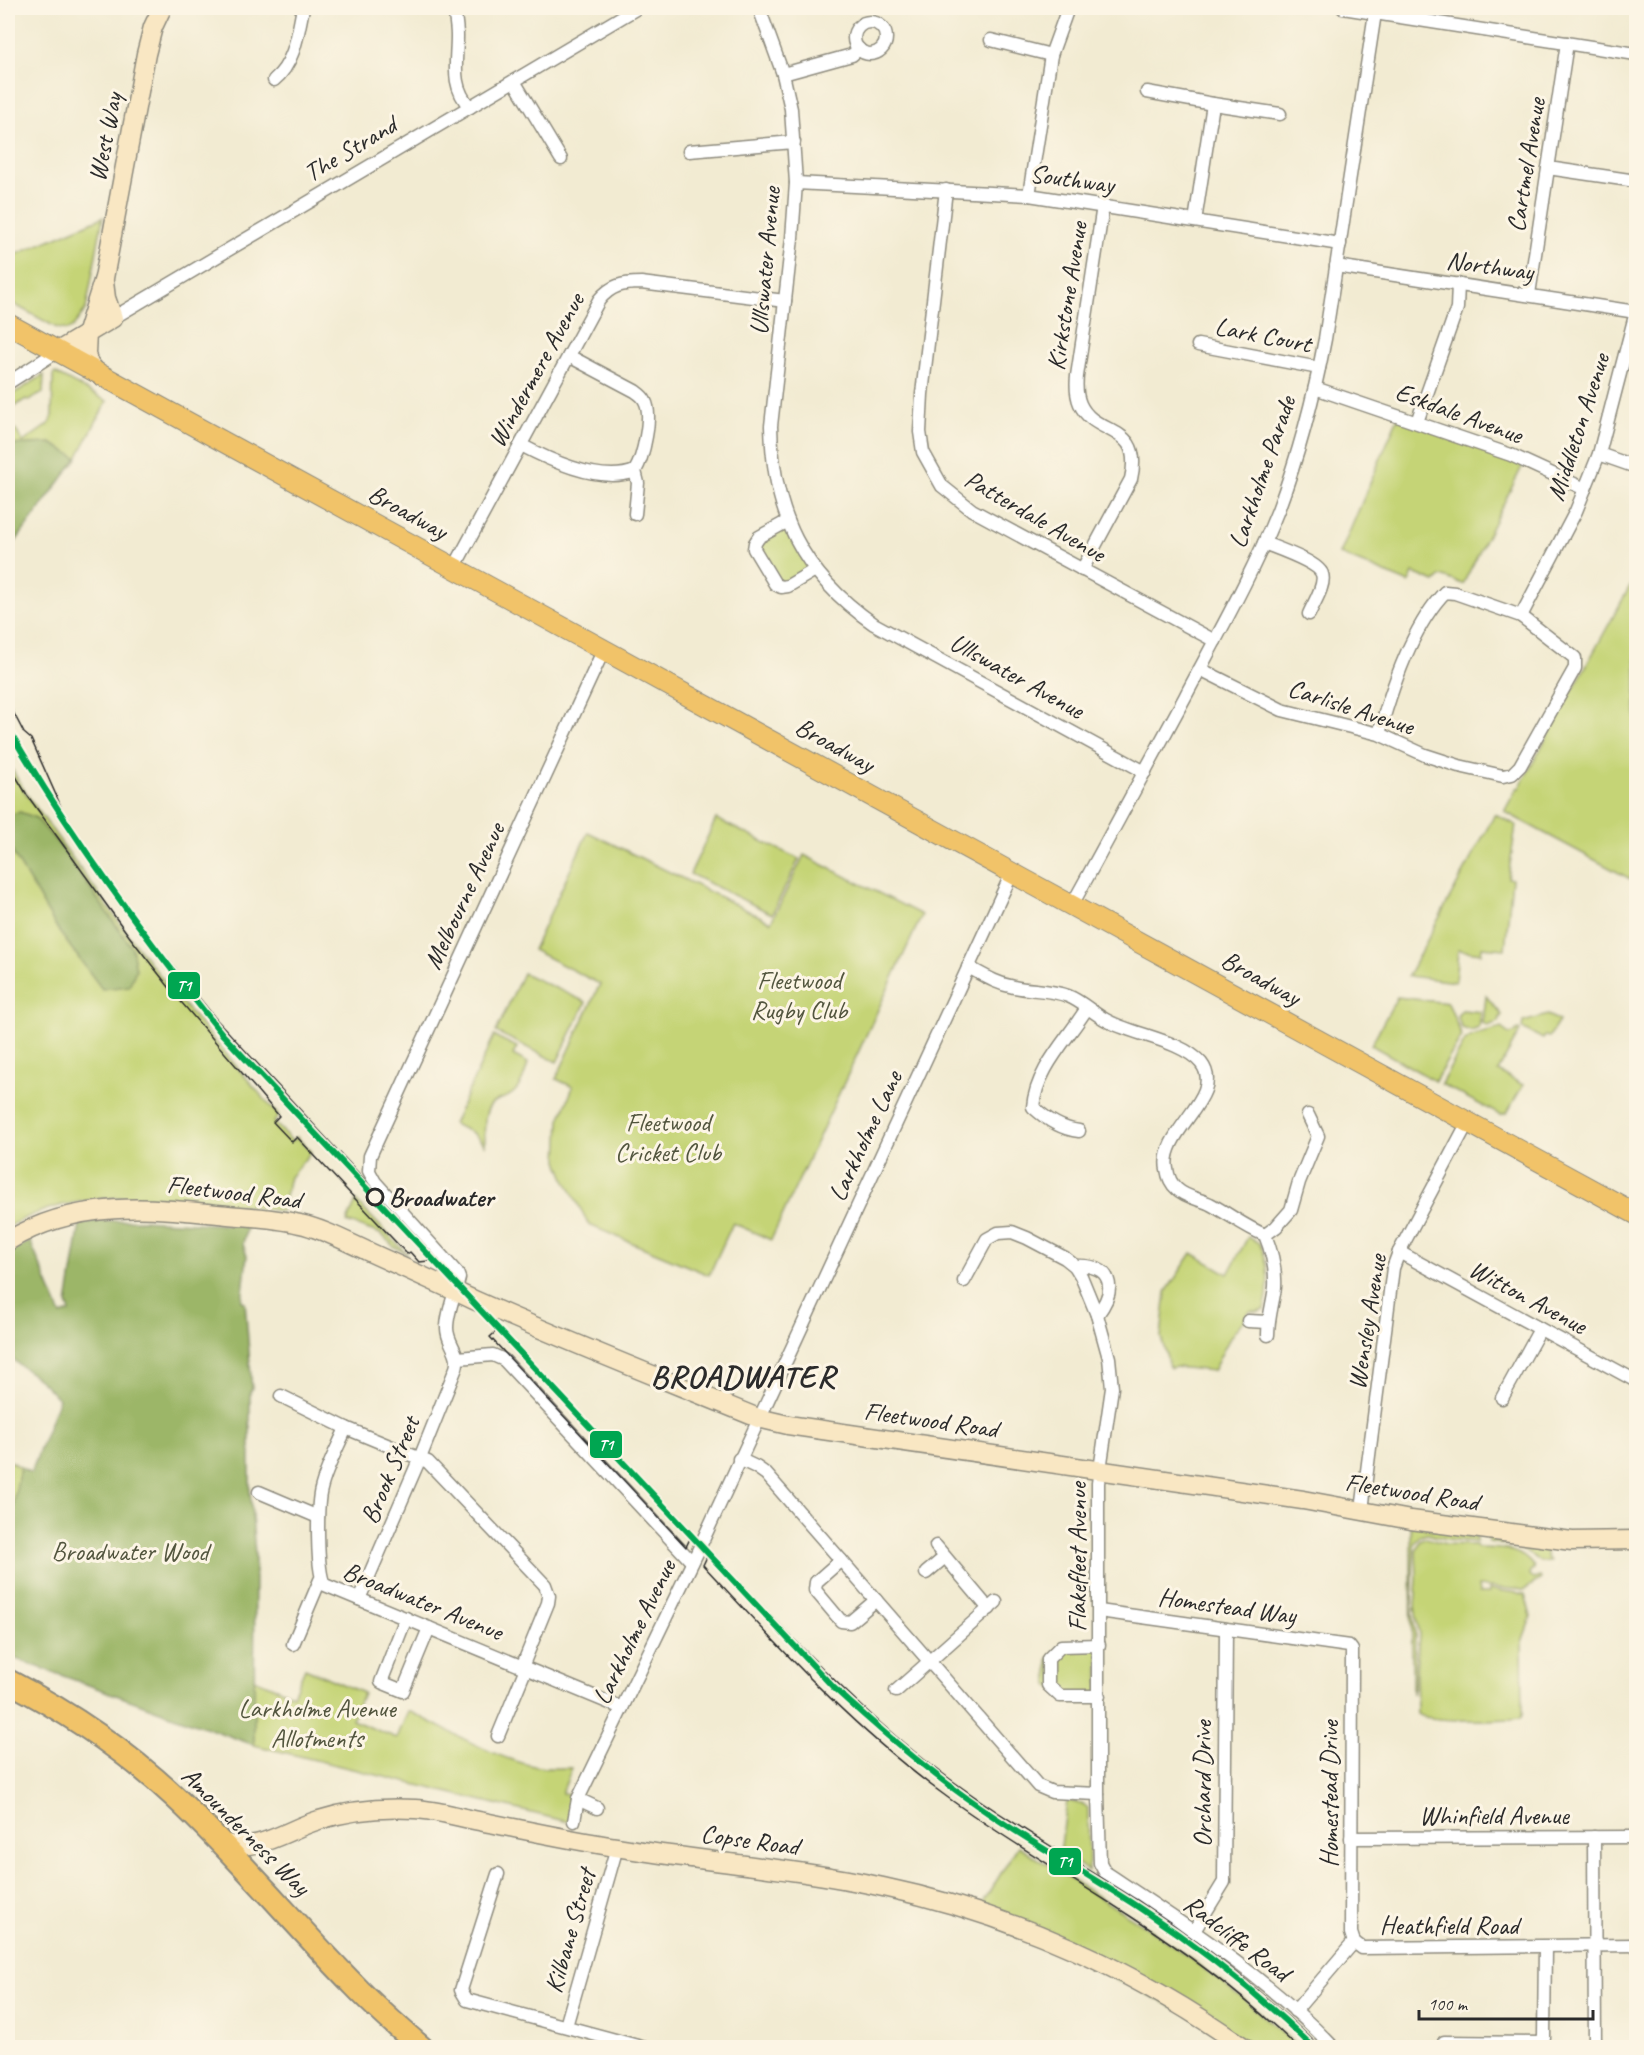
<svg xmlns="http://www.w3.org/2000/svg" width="1644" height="2055" font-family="Caveat,sans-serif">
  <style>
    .green { fill: #c5d476; stroke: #788050; stroke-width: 1.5 }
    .forest { fill: #9cb667; stroke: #647049; stroke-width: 1.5 }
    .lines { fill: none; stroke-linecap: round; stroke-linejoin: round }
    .street-casing { stroke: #8e8b7e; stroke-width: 15 }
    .secondary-casing { stroke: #8e8b7e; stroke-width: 21 }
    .primary-casing { stroke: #8e8b7e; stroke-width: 22 }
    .highway-casing { stroke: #8e8b7e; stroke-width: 26 }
    .street { stroke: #fff; stroke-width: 12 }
    .secondary { stroke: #f9e7c3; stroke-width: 18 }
    .primary { stroke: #f1c369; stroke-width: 20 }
    .highway { stroke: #f1c369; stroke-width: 22 }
    .tram { stroke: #2b2b2b; stroke-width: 1.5 }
    .tram-1-casing { stroke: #fcf5e5; stroke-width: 10 }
    .tram-1 { stroke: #00a651; stroke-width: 6 }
    .stop-dot { fill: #fcf5e5; stroke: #2b2b2b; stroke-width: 3 }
    .labels { text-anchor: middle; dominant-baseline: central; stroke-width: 6; stroke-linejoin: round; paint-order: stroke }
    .street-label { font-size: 26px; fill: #2b2b2b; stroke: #fcf5e5 }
    .park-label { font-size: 26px; fill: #52553e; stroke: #fcf5e5 }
    .stop-label { font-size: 26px; font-weight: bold; fill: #2b2b2b; stroke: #fcf5e5; text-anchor: start }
    .district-label { font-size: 32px; font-weight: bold; letter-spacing: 1.5px; fill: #2b2b2b; stroke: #fcf5e5 }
    .line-badge { stroke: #fcf5e5; stroke-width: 2 }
    .badge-label { font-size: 16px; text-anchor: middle; font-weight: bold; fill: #fff }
  </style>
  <rect width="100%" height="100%" fill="#fcf5e5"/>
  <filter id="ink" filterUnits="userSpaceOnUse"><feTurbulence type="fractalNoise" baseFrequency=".0167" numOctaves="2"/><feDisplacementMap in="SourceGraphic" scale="12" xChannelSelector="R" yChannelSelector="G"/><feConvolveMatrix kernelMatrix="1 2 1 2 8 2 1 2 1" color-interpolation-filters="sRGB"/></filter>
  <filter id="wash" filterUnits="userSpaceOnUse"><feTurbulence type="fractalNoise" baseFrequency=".008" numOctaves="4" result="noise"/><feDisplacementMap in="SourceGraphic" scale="24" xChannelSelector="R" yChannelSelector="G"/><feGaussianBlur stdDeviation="1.35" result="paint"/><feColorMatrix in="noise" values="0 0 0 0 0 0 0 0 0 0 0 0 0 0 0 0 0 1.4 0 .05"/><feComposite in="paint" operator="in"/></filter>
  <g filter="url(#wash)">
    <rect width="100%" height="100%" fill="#f2ebd2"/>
    <g class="green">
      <path d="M 103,217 L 86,309 L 72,328 L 67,330 L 57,328 L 8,301 L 8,258 Z"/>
      <path d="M 55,373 L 107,401 L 77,458 L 51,444 L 8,445 L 8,434 L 15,429 L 23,442 L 49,424 L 52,416 L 53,375 Z"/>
      <path d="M 44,375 L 43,393 L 28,401 L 26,399 L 8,411 L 8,397 Z"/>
      <path d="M 1399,415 L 1525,461 L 1463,584 L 1441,576 L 1435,582 L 1413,573 L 1409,583 L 1340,554 Z"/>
      <path d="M 788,521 L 815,570 L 781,587 L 755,543 Z"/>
      <path d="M 1636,575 L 1636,882 L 1505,812 L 1505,810 L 1517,788 L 1519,788 Z"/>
      <path d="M 8,763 L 27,795 L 129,936 L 176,996 L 279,1116 L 274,1122 L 292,1141 L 297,1137 L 311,1152 L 290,1177 L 281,1211 C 195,1200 86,1180 8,1227 L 8,844 L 60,933 L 132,948 L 60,846 L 20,812 L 8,815 Z"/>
      <path d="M 1495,814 L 1516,825 L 1508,878 L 1512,879 L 1505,949 L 1482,947 L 1481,953 L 1458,950 L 1455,982 L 1408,976 Z"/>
      <path d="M 716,819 L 799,859 L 772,914 L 690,874 Z"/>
      <path d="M 588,832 L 771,922 L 804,855 L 922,915 L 771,1240 L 733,1223 L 709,1275 L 589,1225 L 566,1181 L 558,1161 L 560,1120 L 573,1087 L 556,1079 L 600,984 L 533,950 Z"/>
      <path d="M 523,973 L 586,1002 L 557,1062 L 496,1032 Z"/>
      <path d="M 1486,996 L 1502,1015 L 1500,1017 L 1499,1022 L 1487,1026 L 1483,1023 Z"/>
      <path d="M 1397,997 L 1448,1003 L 1462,1036 L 1435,1081 L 1371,1045 Z"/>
      <path d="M 1462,1010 L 1481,1012 L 1479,1028 L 1471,1031 L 1462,1028 L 1457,1016 Z"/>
      <path d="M 1548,1015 L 1559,1021 L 1549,1037 L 1545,1036 L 1543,1039 L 1522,1028 L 1523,1022 Z"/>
      <path d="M 1501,1028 L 1509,1034 L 1514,1033 L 1518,1030 L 1520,1031 L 1498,1071 L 1523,1085 L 1507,1113 L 1500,1115 L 1441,1084 L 1465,1041 L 1472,1036 Z"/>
      <path d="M 494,1036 L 517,1047 L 513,1055 L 528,1063 C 525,1073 522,1086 513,1093 C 508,1098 502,1098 496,1101 C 481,1107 485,1133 485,1145 L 473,1133 L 453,1124 Z"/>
      <path d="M 356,1201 L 407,1254 L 394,1247 L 381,1234 L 347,1222 Z"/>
      <path d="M 1248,1237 L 1259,1243 C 1269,1259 1270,1290 1264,1309 L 1258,1311 L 1250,1311 L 1246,1315 L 1245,1320 C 1230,1332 1222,1354 1213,1371 L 1175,1367 L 1170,1368 L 1161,1337 L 1166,1292 L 1192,1253 L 1228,1274 Z"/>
      <path d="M 8,1460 L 20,1467 L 8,1538 Z"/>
      <path d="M 1411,1525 L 1476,1536 L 1476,1542 L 1447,1539 L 1427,1534 L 1420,1536 L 1414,1544 L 1412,1603 L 1415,1634 L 1414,1688 L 1412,1694 Z"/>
      <path d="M 1487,1536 L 1549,1546 L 1547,1547 C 1545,1552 1546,1557 1550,1561 L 1540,1562 C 1525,1548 1509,1545 1489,1542 Z"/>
      <path d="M 1426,1538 L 1446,1544 L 1476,1545 L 1477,1548 C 1498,1549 1519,1546 1534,1567 L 1534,1569 L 1531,1570 L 1530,1576 L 1534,1579 L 1540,1577 L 1541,1579 L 1524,1590 L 1478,1586 L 1479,1593 L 1489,1593 L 1489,1589 L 1525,1594 L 1531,1617 L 1522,1642 L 1523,1714 L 1521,1718 C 1503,1720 1429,1723 1417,1714 L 1416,1671 L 1419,1635 L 1415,1606 L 1417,1579 L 1416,1551 L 1420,1541 Z"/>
      <path d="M 1099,1645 L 1099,1696 L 1060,1696 L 1048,1685 L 1048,1659 L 1061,1646 Z"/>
      <path d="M 305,1668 L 363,1693 L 352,1720 L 397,1738 L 408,1711 C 452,1731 490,1757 538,1767 C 549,1769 561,1768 572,1768 L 562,1793 L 577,1798 L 573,1823 L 254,1745 L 254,1679 L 293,1695 Z"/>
      <path d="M 1067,1801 L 1082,1803 L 1088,1808 L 1089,1871 L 1060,1853 Z"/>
      <path d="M 1018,1846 L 1159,1935 L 1246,2001 L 1298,2047 L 1257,2047 L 977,1912 Z"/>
    </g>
    <g class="forest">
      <path d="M 51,443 L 77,458 L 8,552 L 8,445 Z"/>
      <path d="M 20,812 L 36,818 L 60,846 L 132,948 L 136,970 L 129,986 L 102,989 L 60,933 L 11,850 L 8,844 L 8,815 Z"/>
      <path d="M 141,1220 L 247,1226 L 243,1244 L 247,1256 L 242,1301 L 245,1302 L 252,1389 L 250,1392 L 250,1490 L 255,1554 L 254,1745 L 8,1656 L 8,1538 L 20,1467 L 31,1473 L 59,1399 L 41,1381 L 8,1356 L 8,1253 L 30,1241 L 61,1315 L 70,1312 L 67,1304 L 80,1224 L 98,1221 Z"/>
    </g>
  </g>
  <g filter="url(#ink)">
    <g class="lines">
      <defs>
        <g id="street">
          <path d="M 454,8 C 455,17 457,26 457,36 C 457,62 450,86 470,107"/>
          <path d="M 759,8 L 783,74 L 791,109 L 796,183 L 792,238 L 771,426 C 773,514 802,574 874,624 L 1145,772"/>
          <path d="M 1343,8 L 1636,54"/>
          <circle cx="870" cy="38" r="16"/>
          <path d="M 991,40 L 1051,55"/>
          <path d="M 783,74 L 852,55 L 859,49"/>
          <path d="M 274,80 C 295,63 298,32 303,8"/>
          <path d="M 514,81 L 561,159"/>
          <path d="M 1147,92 L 1213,104 L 1280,114"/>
          <path d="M 689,151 L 794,142"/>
          <path d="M 1548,168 L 1636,181"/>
          <path d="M 796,183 L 1029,195 L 1340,244"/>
          <path d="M 946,190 L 922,394 L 920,432 L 923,452 L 942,486 L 972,510 L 1215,641"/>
          <path d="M 1029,195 L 1051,55 L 1068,8"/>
          <path d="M 1195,221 L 1213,104"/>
          <path d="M 1336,266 L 1636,312"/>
          <path d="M 1529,294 L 1567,43"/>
          <path d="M 113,318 L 637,8"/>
          <path d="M 1198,345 L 1319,368"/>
          <path d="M 569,356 L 635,391 C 639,394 643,396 645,401 C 653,415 643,458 635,471 L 638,483 L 635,514"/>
          <path d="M 8,383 L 58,351"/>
          <path d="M 1315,388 L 1511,455 L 1585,489"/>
          <path d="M 1417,422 L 1457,308 L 1458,284"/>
          <path d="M 521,445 C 551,461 602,484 635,471"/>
          <path d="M 1599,454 L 1636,467"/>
          <path d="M 788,521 L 759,537 L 755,543 L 754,549 L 775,584 L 781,587 L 788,586 L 815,570"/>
          <path d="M 1264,543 C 1276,548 1318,562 1322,574 C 1326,585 1313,604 1309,614"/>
          <path d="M 454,568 L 599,300 C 611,285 623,283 641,283 L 785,301"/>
          <path d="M 1082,570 L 1131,479 C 1144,422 1095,438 1080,404 C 1076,395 1076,386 1077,376 L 1103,206"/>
          <path d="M 1521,616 L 1576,511 L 1599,454 L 1636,312"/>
          <path d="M 1200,669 L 1282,710 L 1379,734 L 1425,755 L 1459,766 L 1503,776 L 1512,774 L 1520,766 L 1575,668 L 1575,658 L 1521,616 L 1455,593 L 1445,592 C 1413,625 1391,690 1379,734"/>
          <path d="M 1072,905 C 1110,836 1147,767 1185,697 C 1217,636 1252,575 1278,510 C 1299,454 1314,397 1325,339 L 1375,13"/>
          <path d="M 968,967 C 983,975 997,984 1014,987 C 1031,991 1050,989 1068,996 C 1081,1001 1093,1013 1106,1020 C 1133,1035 1181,1040 1201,1063 C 1227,1096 1159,1131 1167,1169 C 1168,1176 1171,1184 1177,1189 C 1185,1197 1199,1199 1210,1204 C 1229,1214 1245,1227 1265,1235 C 1272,1252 1276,1269 1275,1287 C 1273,1303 1268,1318 1268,1335"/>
          <path d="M 1079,1131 C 1061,1129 1046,1119 1033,1107 C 1036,1069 1068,1039 1087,1008"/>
          <path d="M 1265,1235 L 1276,1227 L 1291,1210 L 1299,1182 L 1318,1136 L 1308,1115"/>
          <path d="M 1399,1252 L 1636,1381"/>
          <path d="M 1075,1266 C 1112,1264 1118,1288 1097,1315"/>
          <path d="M 964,1281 L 987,1239 L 998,1233 L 1012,1232 L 1027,1238 L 1065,1258 L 1075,1266 L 1081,1276 L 1097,1315 L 1109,1358 L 1112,1388 L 1098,1483 L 1098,1794 L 1100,1863 L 1105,1872 C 1185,1925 1268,1978 1334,2048"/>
          <path d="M 1248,1321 L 1268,1322"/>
          <path d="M 458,1358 L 493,1355 L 504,1360 L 692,1562"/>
          <path d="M 281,1396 L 346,1428 L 428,1462 L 545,1585 L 549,1596 L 548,1603 L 522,1667"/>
          <path d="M 1502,1398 L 1540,1329"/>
          <path d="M 346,1428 C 338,1447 326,1468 321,1489 C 317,1504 316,1575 325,1585 L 622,1708"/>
          <path d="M 739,1459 L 756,1467 L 766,1474 L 1038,1786 L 1052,1792 L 1098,1794"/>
          <path d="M 259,1492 L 318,1517"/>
          <path d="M 1362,1510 L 1393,1268 L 1399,1252 L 1468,1122"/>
          <path d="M 936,1546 L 989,1609"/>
          <path d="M 841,1560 L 816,1582 L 815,1590 L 841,1621 L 850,1622 L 876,1600"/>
          <path d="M 926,1573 L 945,1557"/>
          <path d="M 359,1599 L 420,1458 L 456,1368 C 461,1352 447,1344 447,1328 C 447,1312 455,1294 459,1278 L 457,1273 L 375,1182 L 369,1171 L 370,1156 L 604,649"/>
          <path d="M 1099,1611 L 1349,1646 L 1352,1650 L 1351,1933 L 1354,1942"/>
          <path d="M 406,1618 L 381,1682 L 403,1691 L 429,1628"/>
          <path d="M 293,1644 L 320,1580"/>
          <path d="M 896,1691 L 996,1602"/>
          <path d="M 1099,1696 L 1060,1696 L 1048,1685 L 1048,1659 L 1061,1646 L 1099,1645"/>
          <path d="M 498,1736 L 526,1668"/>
          <path d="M 578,1799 L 597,1808"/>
          <path d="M 574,1821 L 578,1799 L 697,1553 L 1012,873"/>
          <path d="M 1594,1837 L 1595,2048"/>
          <path d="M 1351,1838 L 1636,1837"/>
          <path d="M 498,1874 L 461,1990 L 467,2000 L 645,2048"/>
          <path d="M 1194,1931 L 1224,1882 L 1226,1629"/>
          <path d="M 1354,1942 L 1362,1948 L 1636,1945"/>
          <path d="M 1295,2011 L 1354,1942"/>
          <path d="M 566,2026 L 617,1847"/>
          <path d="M 1444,2042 L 1542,2043 L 1544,2037 L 1545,1947"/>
        </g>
        <g id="secondary">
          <path d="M 58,351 L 113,318 L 106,298 L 104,282"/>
          <path d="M 97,373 L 88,362 L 86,353 L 87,332 L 104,278 L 146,54 L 153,27 L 162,8"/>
          <path d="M 8,1241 C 77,1199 150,1207 228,1215 C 252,1217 276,1218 300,1224 C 323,1229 345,1241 367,1251 C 402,1267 438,1283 474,1300 C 568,1342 663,1379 758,1418 L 788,1425 L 1303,1500 L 1411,1520 L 1572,1541 L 1636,1540"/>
          <path d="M 222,1843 C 260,1853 285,1830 319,1820 C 350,1810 383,1807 415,1809 C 436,1810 458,1817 479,1821 C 525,1830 570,1840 616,1847 C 705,1862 795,1868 883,1887 C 1012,1914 1137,1971 1245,2048"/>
        </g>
        <path id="primary" d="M 8,324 L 1636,1214"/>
        <path id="highway" d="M 8,1681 C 68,1712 126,1751 176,1798 C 239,1857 294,1924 355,1986 C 376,2008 399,2028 422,2048"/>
      </defs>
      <use href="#street" class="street-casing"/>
      <use href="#secondary" class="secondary-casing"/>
      <use href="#primary" class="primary-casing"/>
      <use href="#highway" class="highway-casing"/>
      <use href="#street" class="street"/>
      <use href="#secondary" class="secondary"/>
      <use href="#primary" class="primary"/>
      <use href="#highway" class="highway"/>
      <g class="tram">
        <path d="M 8,702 L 24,733 L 31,739 L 64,813 L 134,916 L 217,1020 L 439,1260"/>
        <path d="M 8,763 L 27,795 L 129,936 L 176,996 L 279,1116 L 273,1122 L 292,1142 L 297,1137 L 407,1254 L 410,1252 L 419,1262 L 439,1260"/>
        <path d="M 501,1327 L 693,1532 L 686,1547 L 490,1337 Z"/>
        <path d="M 1298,2048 C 1247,1998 1190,1955 1130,1916 C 1069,1876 1006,1840 947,1797 C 855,1731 780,1648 703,1565 L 710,1550 C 786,1631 860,1714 950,1779 C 1010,1823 1074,1860 1137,1900 C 1203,1943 1265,1993 1321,2048"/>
      </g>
      <defs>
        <path id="tram-1" d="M 8,728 C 71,837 144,937 223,1035 L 834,1688 C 880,1730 927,1771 978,1806 C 1032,1844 1090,1875 1144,1911 C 1205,1951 1262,1997 1314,2048"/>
      </defs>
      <use href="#tram-1" class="tram-1-casing"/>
      <use href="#tram-1" class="tram-1"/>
    </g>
  </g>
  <circle class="stop-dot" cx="375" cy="1197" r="8"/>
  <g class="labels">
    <g class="street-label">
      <text transform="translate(105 137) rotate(-79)">West Way</text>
      <text transform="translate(350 149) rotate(-31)">The Strand</text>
      <text transform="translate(1526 165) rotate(-81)">Cartmel Avenue</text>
      <text transform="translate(1072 179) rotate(8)">Southway</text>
      <text transform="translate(765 261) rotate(-85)">Ullswater Avenue</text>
      <text transform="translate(1490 266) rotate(8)">Northway</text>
      <text transform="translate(1067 296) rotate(-81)">Kirkstone Avenue</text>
      <text transform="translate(1263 335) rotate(11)">Lark Court</text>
      <text transform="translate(536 370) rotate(-61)">Windermere Avenue</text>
      <text transform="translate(1459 413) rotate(20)">Eskdale Avenue</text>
      <text transform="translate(1578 427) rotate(-72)">Middleton Avenue</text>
      <text transform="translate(1262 472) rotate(-71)">Larkholme Parade</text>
      <text transform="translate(408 512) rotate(29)">Broadway</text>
      <text transform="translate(1035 516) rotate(30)">Patterdale Avenue</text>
      <text transform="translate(1017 676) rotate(29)">Ullswater Avenue</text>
      <text transform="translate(1351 707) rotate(18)">Carlisle Avenue</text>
      <text transform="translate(835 745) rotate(29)">Broadway</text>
      <text transform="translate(464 896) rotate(-65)">Melbourne Avenue</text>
      <text transform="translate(1261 978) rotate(29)">Broadway</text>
      <text transform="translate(865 1136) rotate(-65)">Larkholme Lane</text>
      <text transform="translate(234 1192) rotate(7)">Fleetwood Road</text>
      <text transform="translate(1528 1297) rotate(28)">Witton Avenue</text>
      <text transform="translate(1367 1322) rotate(-81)">Wensley Avenue</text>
      <text transform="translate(931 1420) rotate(8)">Fleetwood Road</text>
      <text transform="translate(390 1470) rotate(-67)">Brook Street</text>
      <text transform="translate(1412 1492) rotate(9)">Fleetwood Road</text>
      <text transform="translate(1077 1557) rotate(-90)">Flakefleet Avenue</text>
      <text transform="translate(423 1601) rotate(22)">Broadwater Avenue</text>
      <text transform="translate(1227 1606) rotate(8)">Homestead Way</text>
      <text transform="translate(634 1632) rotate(-64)">Larkholme Avenue</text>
      <text transform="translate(1202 1784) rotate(-90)">Orchard Drive</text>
      <text transform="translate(1329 1794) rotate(-90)">Homestead Drive</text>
      <text x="1494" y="1815">Whinfield Avenue</text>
      <text transform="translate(246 1831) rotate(45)">Amounderness Way</text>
      <text transform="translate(750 1840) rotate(8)">Copse Road</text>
      <text x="1449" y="1925">Heathfield Road</text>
      <text transform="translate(570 1931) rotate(-74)">Kilbane Street</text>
      <text transform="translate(1237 1938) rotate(37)">Radcliffe Road</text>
    </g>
    <g class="park-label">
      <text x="799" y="980">Fleetwood<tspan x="799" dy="30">Rugby Club</tspan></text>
      <text x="668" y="1122">Fleetwood<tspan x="668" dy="30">Cricket Club</tspan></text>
      <text x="130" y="1551">Broadwater Wood</text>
      <text x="317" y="1708">Larkholme Avenue<tspan x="317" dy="30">Allotments</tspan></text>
    </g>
    <g class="stop-label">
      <text x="389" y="1197">Broadwater</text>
    </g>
    <g class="district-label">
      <text x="743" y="1376">BROADWATER</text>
    </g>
  </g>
  <g class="line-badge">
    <rect x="167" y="971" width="34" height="29" rx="6" fill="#00a651"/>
    <rect x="589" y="1430" width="34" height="29" rx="6" fill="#00a651"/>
    <rect x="1048" y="1847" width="34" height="29" rx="6" fill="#00a651"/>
  </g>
  <g class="badge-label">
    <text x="184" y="991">T1</text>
    <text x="606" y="1450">T1</text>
    <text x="1065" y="1867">T1</text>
  </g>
  <rect width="1644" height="2055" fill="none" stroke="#fcf5e5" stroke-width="30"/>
  <path d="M1419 2010v9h174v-9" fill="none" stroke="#2b2b2b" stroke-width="3"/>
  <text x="1428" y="2010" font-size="18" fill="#2b2b2b" stroke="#fcf5e5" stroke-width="4.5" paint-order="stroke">100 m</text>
</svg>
